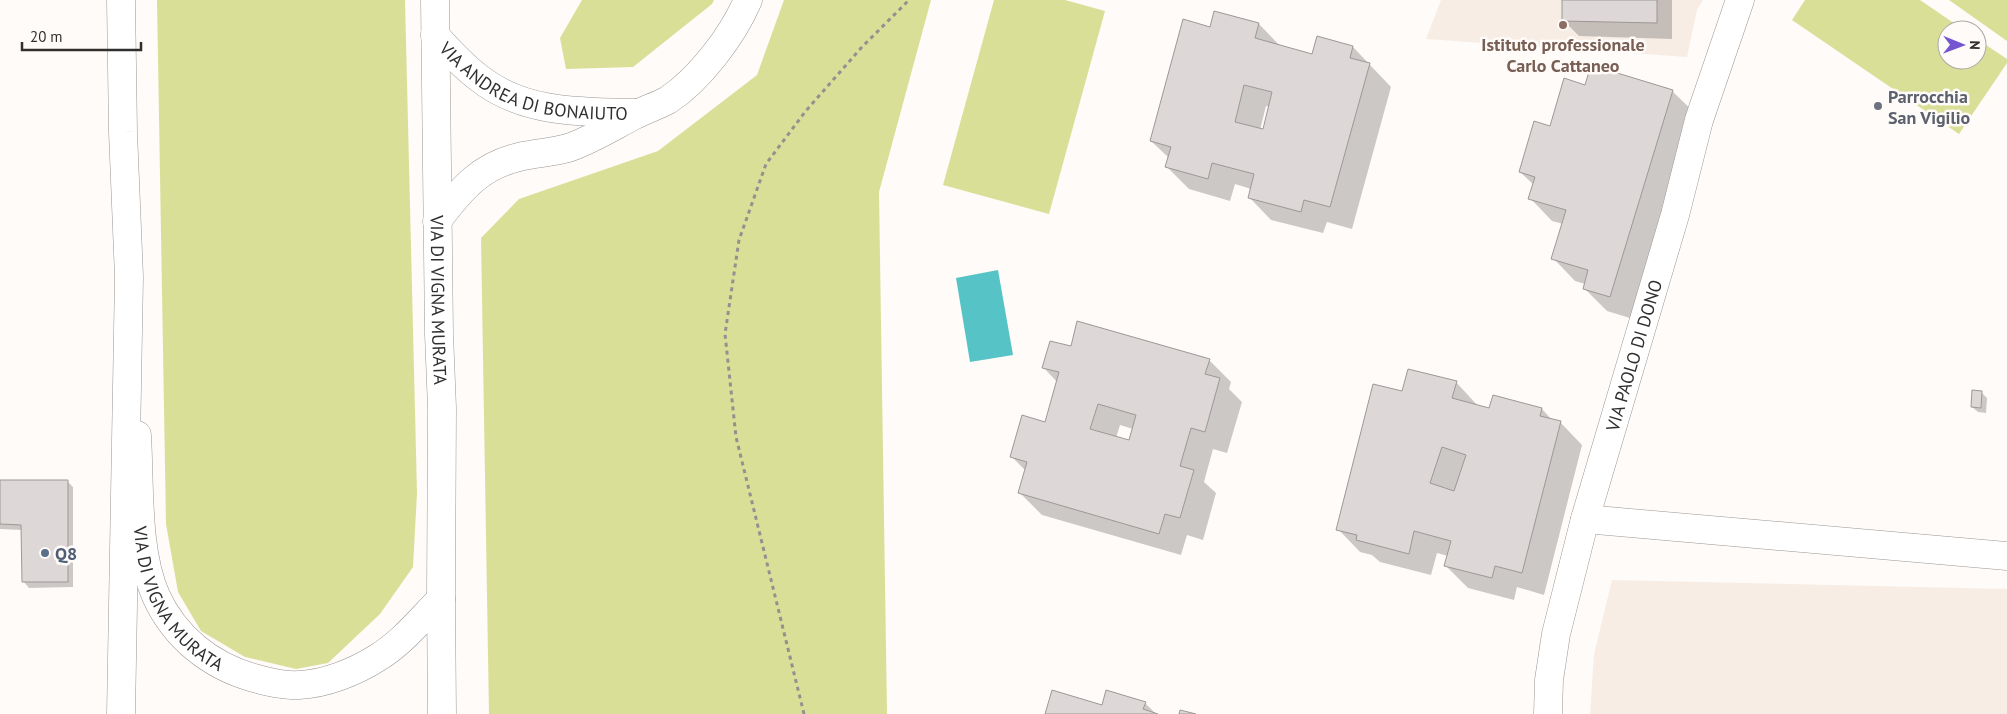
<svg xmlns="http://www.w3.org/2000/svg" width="2007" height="714" font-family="'PT Sans',sans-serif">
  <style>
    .built { fill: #f7ede5 }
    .green { fill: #dadf98 }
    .water { fill: #56c3c6 }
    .shadow { fill: #0003; fill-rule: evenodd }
    .building { fill: #ddd8d7; stroke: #9c9897; fill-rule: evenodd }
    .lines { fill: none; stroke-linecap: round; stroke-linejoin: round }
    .minor-casing { stroke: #9a9794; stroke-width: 29 }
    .major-casing { stroke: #9a9794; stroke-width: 29 }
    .path { stroke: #93918f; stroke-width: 3; stroke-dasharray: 4 4; stroke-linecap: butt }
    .minor { stroke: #fff; stroke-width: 28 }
    .major { stroke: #fff; stroke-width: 28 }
    .education-dot { fill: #8d6e63; stroke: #fefbf8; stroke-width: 2 }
    .worship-dot { fill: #6b7280; stroke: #fefbf8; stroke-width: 2 }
    .service-dot { fill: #5c6f8a; stroke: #fefbf8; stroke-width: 2 }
    .labels { text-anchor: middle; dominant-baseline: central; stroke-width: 5; stroke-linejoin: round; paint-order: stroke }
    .education-label { font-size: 18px; font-weight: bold; fill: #785e54; stroke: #fefbf8 }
    .street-label { font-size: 18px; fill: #302f2e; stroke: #fefbf8 }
    .worship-label { font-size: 18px; font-weight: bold; fill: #5b616d; stroke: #fefbf8; text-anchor: start }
    .service-label { font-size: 18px; font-weight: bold; fill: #4e5e75; stroke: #fefbf8; text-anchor: start }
  </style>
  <rect width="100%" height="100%" fill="#fefbf8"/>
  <g class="built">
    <path d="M 1441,0 L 1703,0 L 1697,10 L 1687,57 L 1426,39 Z"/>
    <path d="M 1612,580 L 2007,589 L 2007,714 L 1590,714 L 1594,654 Z"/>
  </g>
  <g class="green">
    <path d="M 157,0 L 405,0 L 417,493 L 413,567 L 380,614 L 328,663 L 296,669 L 245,657 L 201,631 L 178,592 L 166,524 Z"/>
    <path d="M 582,0 L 714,0 L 712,4 L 633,67 L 566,69 L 560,38 Z"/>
    <path d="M 784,0 L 931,0 L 879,192 L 887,714 L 489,714 L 481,238 L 519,199 L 658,151 L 757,75 Z"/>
    <path d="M 994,0 L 1065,0 L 1105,11 L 1049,214 L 943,185 Z"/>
    <path d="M 1805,0 L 1920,0 L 1964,30 L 1947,30 L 1947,60 L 1977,60 L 1977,39 L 2007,59 L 2007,63 L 1959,134 L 1792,20 Z"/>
    <path d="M 1949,0 L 2007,0 L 2007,41 Z"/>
  </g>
  <path class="water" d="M 998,270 L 1013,355 L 970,362 L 956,278 Z"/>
  <g class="shadow">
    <path d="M 1564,0 L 1672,0 L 1672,39 L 1579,36 L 1564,21 Z"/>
    <path d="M 1259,24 L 1281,47 L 1312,56 L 1317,38 L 1353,47 L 1391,87 L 1352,229 L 1327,222 L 1323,233 L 1271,220 L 1249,197 L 1251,189 L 1235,184 L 1230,201 L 1189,189 L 1167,167 L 1169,158 L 1151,141 L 1211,28 ZM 1266,106 L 1270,107 L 1264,131 L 1260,130 Z"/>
    <path d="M 1586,86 L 1672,91 L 1695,113 L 1633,319 L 1607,311 L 1584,288 L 1585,284 L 1575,281 L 1553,258 L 1563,224 L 1552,221 L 1530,198 L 1534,185 L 1520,172 L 1551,127 Z"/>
    <path d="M 1072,348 L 1209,360 L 1231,382 L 1229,389 L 1242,402 L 1227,453 L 1213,449 L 1204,482 L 1216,493 L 1203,540 L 1187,535 L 1181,555 L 1042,515 L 1020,493 L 1026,471 L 1012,457 L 1045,423 L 1057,382 L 1044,368 ZM 1120,425 L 1133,429 L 1130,442 L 1116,438 Z"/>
    <path d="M 1456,382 L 1478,406 L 1490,409 L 1542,409 L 1553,421 L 1560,422 L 1582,445 L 1544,595 L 1517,587 L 1514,600 L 1468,588 L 1446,566 L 1448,556 L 1437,553 L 1431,575 L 1380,562 L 1372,555 L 1360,552 L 1338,529 L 1403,392 Z"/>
    <path d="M 1981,392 L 1987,398 L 1986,413 L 1978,412 L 1972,407 Z"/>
    <path d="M 0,481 L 67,481 L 73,487 L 73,587 L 29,588 L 24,582 L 22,530 L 0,529 Z"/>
    <path d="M 1145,703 L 1156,714 L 1046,714 L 1103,707 Z"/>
  </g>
  <g class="building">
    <path d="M 1562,0 L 1657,0 L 1657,23 L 1562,21 Z"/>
    <path d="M 1214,11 L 1259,23 L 1255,38 L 1312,54 L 1317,36 L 1353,46 L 1350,58 L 1370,63 L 1330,207 L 1304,200 L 1301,212 L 1248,198 L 1254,174 L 1212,163 L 1208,179 L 1165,167 L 1171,147 L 1150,141 L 1183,19 L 1210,27 ZM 1244,85 L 1272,92 L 1263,129 L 1235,122 Z"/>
    <path d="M 1591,65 L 1673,90 L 1610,297 L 1583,289 L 1588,270 L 1551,259 L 1566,210 L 1528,199 L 1535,177 L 1519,172 L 1534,121 L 1550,126 L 1564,78 L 1585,85 Z"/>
    <path d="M 1077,321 L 1210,359 L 1205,374 L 1220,378 L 1205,432 L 1191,428 L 1180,466 L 1194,470 L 1180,518 L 1165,514 L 1159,534 L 1018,493 L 1027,462 L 1010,457 L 1022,415 L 1045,422 L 1059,372 L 1042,368 L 1050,341 L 1071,346 ZM 1098,404 L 1136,415 L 1129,440 L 1090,429 Z"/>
    <path d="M 1408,369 L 1457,381 L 1452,398 L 1489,408 L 1493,395 L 1542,408 L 1540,416 L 1561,421 L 1522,573 L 1495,566 L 1492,578 L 1444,566 L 1451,541 L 1414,531 L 1409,554 L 1356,540 L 1357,535 L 1336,530 L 1373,384 L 1402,391 ZM 1442,447 L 1466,455 L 1454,491 L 1430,483 Z"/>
    <path d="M 1972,390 L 1982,391 L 1981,408 L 1971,407 Z"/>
    <path d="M 0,480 L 68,480 L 68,582 L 22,582 L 21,525 L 0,524 Z"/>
    <path d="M 1052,690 L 1102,705 L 1106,690 L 1146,702 L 1143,709 L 1158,714 L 1045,714 Z"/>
    <path d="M 1180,710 L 1196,714 L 1179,714 Z"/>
  </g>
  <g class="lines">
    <defs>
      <g id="minor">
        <path id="s1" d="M 435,35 C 449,51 463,66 479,78 C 524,114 583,112 637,113"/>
        <path d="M 437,221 C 462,188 481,165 523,156 C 538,153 554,152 568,148 C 591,140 612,127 633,116 C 644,110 657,106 668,100 C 700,79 733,35 748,0"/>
        <path id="s2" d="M 137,435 C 140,485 136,551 156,596 C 175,638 211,666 254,678 C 269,682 283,686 299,685 C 325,684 355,672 377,658 C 401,644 421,619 441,599"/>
        <path d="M 1585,519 L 2007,556"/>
        <path id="s3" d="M 1548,714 L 1549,680 L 1556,634 L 1585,519 L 1675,215 L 1699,120 L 1740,0"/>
      </g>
      <g id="major">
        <path d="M 121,0 L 123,132 L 129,277 L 121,714"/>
        <path id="s4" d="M 435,0 L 439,334 L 442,408 L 441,599 L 442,714"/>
      </g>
    </defs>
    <use href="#minor" class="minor-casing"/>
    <use href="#major" class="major-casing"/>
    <path class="path" d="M 804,714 L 736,437 L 725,334 L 739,240 L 766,164 L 805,112 L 861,48 L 909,0"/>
    <use href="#minor" class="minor"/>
    <use href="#major" class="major"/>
  </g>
  <circle class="education-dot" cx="1563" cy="25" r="5"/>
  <circle class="worship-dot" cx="1878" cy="106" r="5"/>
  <circle class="service-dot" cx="45" cy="553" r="5"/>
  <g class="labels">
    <g class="education-label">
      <text x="1563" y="44">Istituto professionale<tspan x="1563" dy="21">Carlo Cattaneo</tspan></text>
    </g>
    <g class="street-label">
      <text stroke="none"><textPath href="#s1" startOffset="115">VIA ANDREA DI BONAIUTO</textPath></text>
      <text stroke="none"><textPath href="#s4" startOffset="300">VIA DI VIGNA MURATA</textPath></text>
      <text stroke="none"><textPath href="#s3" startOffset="370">VIA PAOLO DI DONO</textPath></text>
      <text stroke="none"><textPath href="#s2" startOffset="176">VIA DI VIGNA MURATA</textPath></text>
    </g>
    <g class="worship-label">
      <text x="1888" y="96">Parrocchia<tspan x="1888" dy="21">San Vigilio</tspan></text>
    </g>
    <g class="service-label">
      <text x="55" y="553">Q8</text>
    </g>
  </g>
  <g transform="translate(1962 45) rotate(91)"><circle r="24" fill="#fefbf8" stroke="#aca9a7"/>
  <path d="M0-4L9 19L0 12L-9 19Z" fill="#7656d0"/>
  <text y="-8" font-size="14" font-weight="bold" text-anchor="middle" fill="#302f2e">N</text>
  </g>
  <path d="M22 42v8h119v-8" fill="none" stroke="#302f2e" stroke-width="2.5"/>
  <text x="30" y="42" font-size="15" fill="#302f2e" stroke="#fefbf8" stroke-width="4" paint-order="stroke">20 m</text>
</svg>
